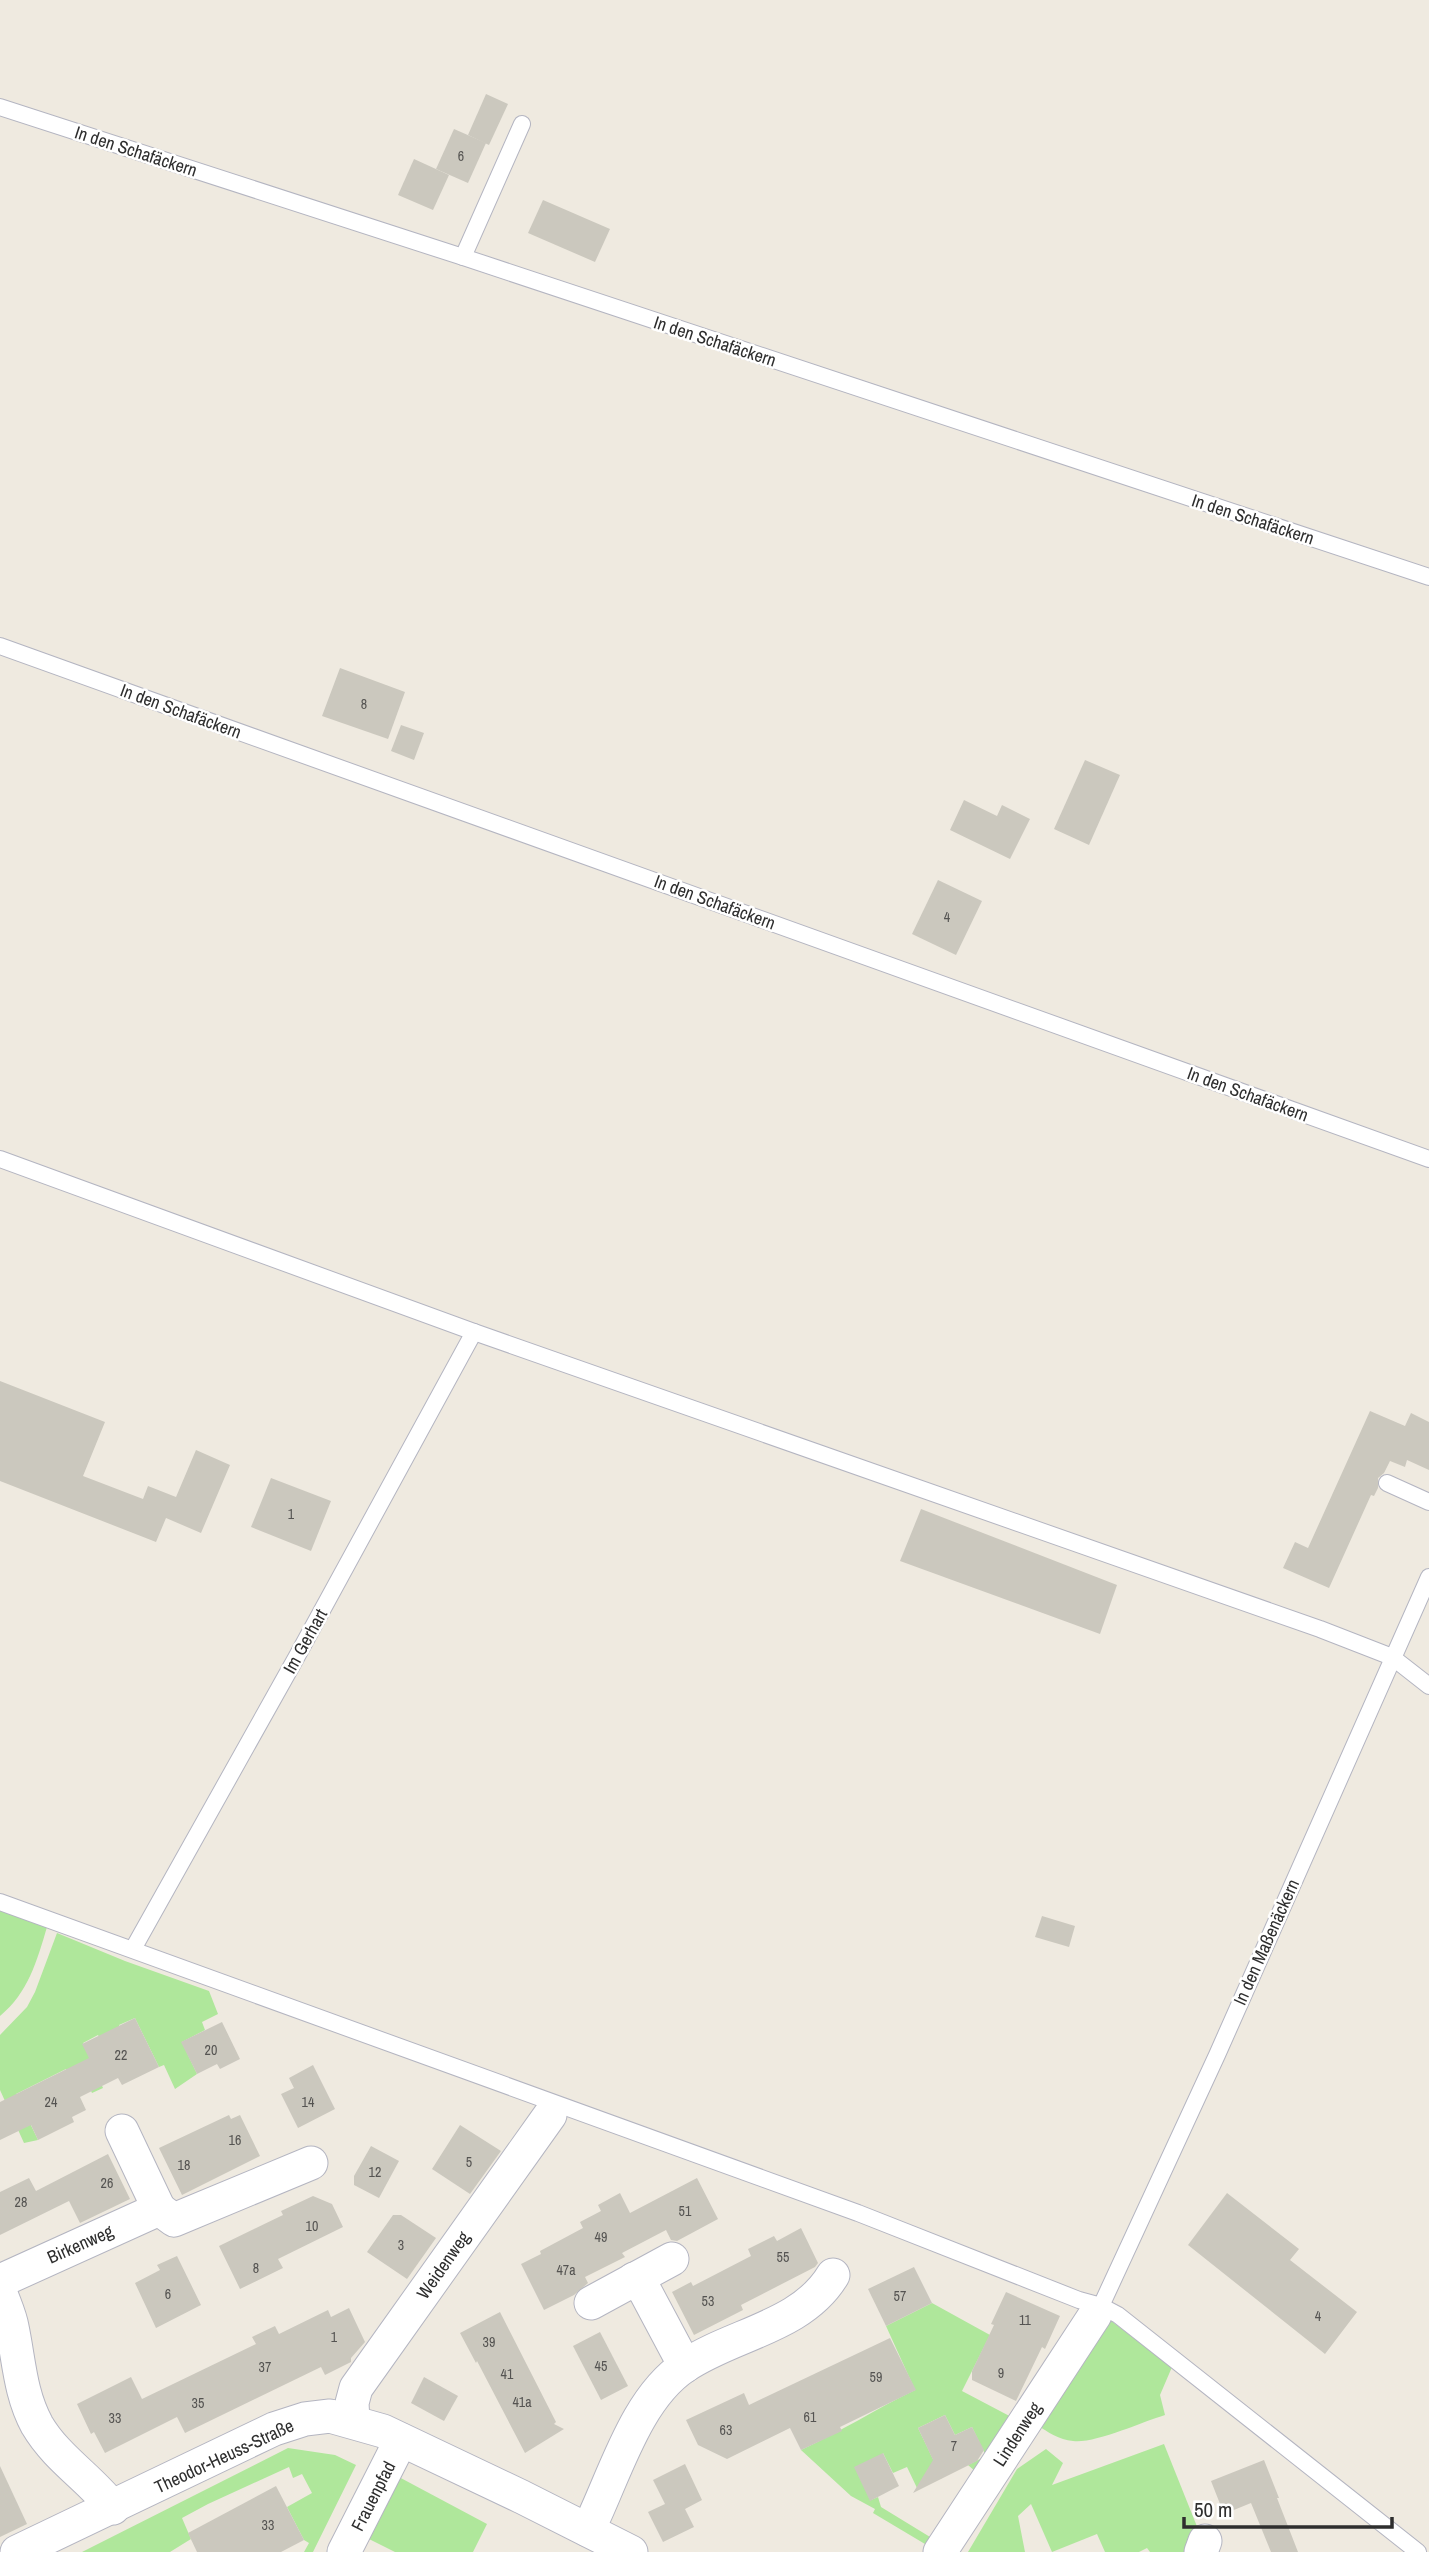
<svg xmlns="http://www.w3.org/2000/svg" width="1429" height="2552" font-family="'Archivo Narrow',sans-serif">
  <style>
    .green { fill: #afe79b }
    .building { fill: #cbc8be }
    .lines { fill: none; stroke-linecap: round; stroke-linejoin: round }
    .lane-casing { stroke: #b4b5c1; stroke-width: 18 }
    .street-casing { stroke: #b4b5c1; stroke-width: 35 }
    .lane { stroke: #fff; stroke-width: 16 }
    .street { stroke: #fff; stroke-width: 33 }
    .labels { text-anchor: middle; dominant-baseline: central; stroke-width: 5; stroke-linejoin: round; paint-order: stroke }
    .number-label { font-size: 14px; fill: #555452 }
    .street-label { font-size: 18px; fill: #2e2e2e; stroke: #fff }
  </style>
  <rect width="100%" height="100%" fill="#efeae0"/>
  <g class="green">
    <path d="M 0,1909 L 47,1927 C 37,1961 28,1993 0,2016 Z"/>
    <path d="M 57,1933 L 125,1961 L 209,1991 L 218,2014 L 202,2022 L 205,2030 L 182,2042 L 197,2074 L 175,2089 L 164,2065 L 159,2067 L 135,2018 L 119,2025 L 121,2031 L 101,2040 L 98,2035 L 83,2043 L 103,2088 L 92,2093 L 87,2082 L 75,2089 L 66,2069 L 16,2094 L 38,2140 L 24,2143 L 0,2090 L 0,2035 L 27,2007 L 35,1992 Z"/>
    <path d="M 932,2303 L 990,2335 L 962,2391 L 1019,2421 L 983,2478 L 968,2465 L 986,2456 L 972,2427 L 955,2435 L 945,2415 L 918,2428 L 942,2478 L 917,2488 L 907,2467 L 893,2473 L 883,2453 L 871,2500 L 878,2497 L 881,2507 L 935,2540 L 930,2547 L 873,2513 L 875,2509 L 851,2496 L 801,2450 C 840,2432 876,2409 915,2390 L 886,2326 Z"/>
    <path d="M 1110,2320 L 1172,2367 L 1160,2395 L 1165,2415 C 1142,2422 1094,2444 1073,2441 C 1059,2440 1048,2432 1037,2425 Z"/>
    <path d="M 1164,2444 L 1200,2534 L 1191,2552 L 1150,2552 L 1147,2548 L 1139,2552 L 1105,2552 L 1097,2534 L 1052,2552 L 1031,2504 L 1018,2516 L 1025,2552 L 968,2552 L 1017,2469 L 1046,2449 L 1063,2463 L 1052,2485 Z"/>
    <path d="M 288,2448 L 335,2455 L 356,2465 L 313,2552 L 304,2552 L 309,2543 L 304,2540 L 287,2507 L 312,2493 L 302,2474 L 293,2478 L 289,2467 L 208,2504 L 182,2518 L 191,2539 L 170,2552 L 82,2552 Z"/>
    <path d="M 397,2476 L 487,2524 L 473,2552 L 395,2552 L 365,2537 Z"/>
  </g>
  <g class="building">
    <path d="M 486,94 L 508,104 L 489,145 L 468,135 Z"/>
    <path d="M 454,129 L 486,143 L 468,183 L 436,169 Z"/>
    <path d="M 414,159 L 449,175 L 433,210 L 398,195 Z"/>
    <path d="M 543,200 L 610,229 L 595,262 L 528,233 Z"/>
    <path d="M 340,668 L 405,692 L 388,739 L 322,716 Z"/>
    <path d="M 401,725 L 424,733 L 414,760 L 391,751 Z"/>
    <path d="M 1085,760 L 1120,775 L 1089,845 L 1054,829 Z"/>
    <path d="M 964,800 L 997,816 L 1002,805 L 1030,819 L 1010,859 L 950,830 Z"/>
    <path d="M 938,880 L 982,901 L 956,955 L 912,934 Z"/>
    <path d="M 0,1381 L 105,1422 L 83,1476 L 143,1499 L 148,1486 L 176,1497 L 196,1450 L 230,1465 L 201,1533 L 166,1518 L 156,1542 L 0,1481 Z"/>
    <path d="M 1370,1411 L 1405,1426 L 1411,1413 L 1429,1422 L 1429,1470 L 1407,1460 L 1405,1467 L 1390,1461 L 1384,1473 L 1378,1478 L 1378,1488 L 1374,1496 L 1371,1495 L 1329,1588 L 1283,1568 L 1295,1542 L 1308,1548 Z"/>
    <path d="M 271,1478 L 331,1501 L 311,1551 L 251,1527 Z"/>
    <path d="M 921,1509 L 1117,1585 L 1100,1634 L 900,1561 Z"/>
    <path d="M 1042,1916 L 1075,1926 L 1069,1947 L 1035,1937 Z"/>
    <path d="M 135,2018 L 159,2067 L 122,2085 L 118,2078 L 80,2097 L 86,2110 L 72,2117 L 74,2122 L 38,2140 L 31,2125 L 0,2140 L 0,2102 L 89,2058 L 82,2044 Z"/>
    <path d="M 222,2022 L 240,2059 L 220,2069 L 217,2064 L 197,2074 L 181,2042 Z"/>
    <path d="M 313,2065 L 335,2109 L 298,2128 L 281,2094 L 294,2088 L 289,2078 Z"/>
    <path d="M 229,2115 L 231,2119 L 240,2115 L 260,2156 L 182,2195 L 159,2148 Z"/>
    <path d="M 460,2125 L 501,2151 L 470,2194 L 432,2169 Z"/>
    <path d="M 371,2146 L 399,2161 L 379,2198 L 354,2185 L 354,2176 Z"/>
    <path d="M 108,2154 L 130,2199 L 80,2223 L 69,2201 L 0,2235 L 0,2192 L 29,2178 L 36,2191 Z"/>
    <path d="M 697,2178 L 718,2219 L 677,2241 L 671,2240 L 666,2230 L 622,2253 L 625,2257 L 585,2277 L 588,2283 L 574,2295 L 544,2310 L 521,2264 L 541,2254 L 540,2251 L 583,2228 L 580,2222 L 601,2211 L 598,2205 L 620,2193 L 630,2213 Z"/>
    <path d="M 1227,2193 L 1299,2249 L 1290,2260 L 1357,2312 L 1325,2354 L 1188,2245 Z"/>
    <path d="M 313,2196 L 332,2204 L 343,2227 L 278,2259 L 283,2268 L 240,2289 L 219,2246 L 283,2215 L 281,2211 Z"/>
    <path d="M 393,2215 L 401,2215 L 436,2238 L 407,2279 L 367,2252 Z"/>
    <path d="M 801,2228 L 818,2263 L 815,2267 L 741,2305 L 743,2310 L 694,2335 L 672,2292 L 691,2282 L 693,2286 L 751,2256 L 748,2249 L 774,2236 L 777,2241 Z"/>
    <path d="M 177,2256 L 201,2305 L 156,2328 L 135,2283 L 160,2270 L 157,2265 Z"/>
    <path d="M 914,2267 L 932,2303 L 886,2326 L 868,2289 Z"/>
    <path d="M 1006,2292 L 1060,2316 L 1045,2349 L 1042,2347 L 1016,2401 L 972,2380 L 972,2371 L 994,2325 L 991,2324 Z"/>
    <path d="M 349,2308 L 365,2342 L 351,2358 L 351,2362 L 325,2375 L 321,2367 L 185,2433 L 177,2417 L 105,2453 L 94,2432 L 91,2434 L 77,2404 L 131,2377 L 142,2399 L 256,2344 L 252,2337 L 275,2326 L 279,2334 L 328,2310 L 331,2317 Z"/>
    <path d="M 500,2312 L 556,2422 L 554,2424 L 564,2429 L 525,2453 L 477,2361 L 476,2363 L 460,2333 Z"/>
    <path d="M 600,2332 L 628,2386 L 601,2400 L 573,2346 Z"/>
    <path d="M 890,2338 L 916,2390 L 840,2427 L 842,2431 L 801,2450 L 790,2428 L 727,2459 L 698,2445 L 686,2420 L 744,2393 L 749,2405 Z"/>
    <path d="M 424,2377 L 458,2396 L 444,2421 L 411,2403 Z"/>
    <path d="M 945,2415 L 955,2435 L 972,2427 L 984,2450 L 977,2461 L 913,2493 L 933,2460 L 918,2428 Z"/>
    <path d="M 883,2453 L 899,2486 L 870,2501 L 854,2467 Z"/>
    <path d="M 1264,2460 L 1279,2498 L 1277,2498 L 1298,2552 L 1271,2552 L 1251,2503 L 1224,2514 L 1211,2481 Z"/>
    <path d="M 685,2464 L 702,2500 L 685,2509 L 694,2527 L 663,2542 L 648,2512 L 665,2504 L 653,2480 Z"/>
    <path d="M 0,2466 L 27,2524 L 0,2537 Z"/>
    <path d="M 276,2486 L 304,2540 L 281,2552 L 197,2552 L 188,2533 Z"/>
  </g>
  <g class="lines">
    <defs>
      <g id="lane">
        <path d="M 0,107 L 463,257 L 1429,577"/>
        <path d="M 463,257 L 522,124"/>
        <path d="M 0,646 L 1429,1159"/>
        <path d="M 0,1159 L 474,1332 L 1320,1629 L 1392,1657 L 1429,1686"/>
        <path d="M 1387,1483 L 1429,1502"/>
        <path d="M 0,1902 L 858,2213 L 1079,2300 L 1101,2306 L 1118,2315 L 1418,2552"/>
        <path d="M 133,1949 L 296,1658 L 474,1332"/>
        <path d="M 1101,2306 L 1217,2055 L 1429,1577"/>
      </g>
      <g id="street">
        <path d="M 122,2131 L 159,2209"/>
        <path d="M 634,2279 L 645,2291 L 685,2366"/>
        <path d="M 0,2281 L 159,2209 L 174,2220 L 311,2163"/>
        <path d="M 0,2291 C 4,2303 10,2315 12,2327 C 19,2360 20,2394 37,2425 C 57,2459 90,2478 113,2508"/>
        <path d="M 591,2303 L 672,2259"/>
        <path d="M 353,2421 L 352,2403 L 356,2388 L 550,2115"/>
        <path d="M 588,2530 C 614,2478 635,2399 685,2366 C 732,2334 802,2327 833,2275"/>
        <path d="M 17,2552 L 274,2429 L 305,2419 L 330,2416 L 383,2431 L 522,2497 L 631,2552"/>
        <path d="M 344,2552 L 401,2440"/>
        <path d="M 940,2552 L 1095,2315"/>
        <path d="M 1201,2552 L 1205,2541"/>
      </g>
    </defs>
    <use href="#lane" class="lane-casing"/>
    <use href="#street" class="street-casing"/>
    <use href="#lane" class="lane"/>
    <use href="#street" class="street"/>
  </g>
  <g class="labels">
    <g class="number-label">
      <text x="461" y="156">6</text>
      <text x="364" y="704">8</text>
      <text x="947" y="917">4</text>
      <text x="291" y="1514">1</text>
      <text x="211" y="2050">20</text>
      <text x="121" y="2055">22</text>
      <text x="51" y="2102">24</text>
      <text x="308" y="2102">14</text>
      <text x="235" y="2140">16</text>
      <text x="469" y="2162">5</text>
      <text x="184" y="2165">18</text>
      <text x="375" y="2172">12</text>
      <text x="107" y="2183">26</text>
      <text x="21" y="2202">28</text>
      <text x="685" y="2211">51</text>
      <text x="312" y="2226">10</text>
      <text x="601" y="2237">49</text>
      <text x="401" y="2245">3</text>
      <text x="783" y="2257">55</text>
      <text x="256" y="2268">8</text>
      <text x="566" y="2270">47a</text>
      <text x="168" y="2294">6</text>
      <text x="900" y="2296">57</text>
      <text x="708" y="2301">53</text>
      <text x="1318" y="2316">4</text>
      <text x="1025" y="2320">11</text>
      <text x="334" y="2337">1</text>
      <text x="489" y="2342">39</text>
      <text x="601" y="2366">45</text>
      <text x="265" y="2367">37</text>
      <text x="1001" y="2373">9</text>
      <text x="507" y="2374">41</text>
      <text x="876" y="2377">59</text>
      <text x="522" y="2402">41a</text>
      <text x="198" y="2403">35</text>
      <text x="810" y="2417">61</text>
      <text x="115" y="2418">33</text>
      <text x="726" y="2430">63</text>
      <text x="954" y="2446">7</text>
      <text x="268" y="2525">33</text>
    </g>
    <g class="street-label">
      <text transform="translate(136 151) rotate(18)">In den Schafäckern</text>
      <text transform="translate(715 341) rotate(18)">In den Schafäckern</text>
      <text transform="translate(1253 519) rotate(18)">In den Schafäckern</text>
      <text transform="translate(181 711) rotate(20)">In den Schafäckern</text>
      <text transform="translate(715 902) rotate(20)">In den Schafäckern</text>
      <text transform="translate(1248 1094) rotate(20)">In den Schafäckern</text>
      <text transform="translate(305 1641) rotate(-61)">Im Gerhart</text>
      <text transform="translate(1266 1942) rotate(-66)">In den Maßenäckern</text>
      <text transform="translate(80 2244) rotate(-24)">Birkenweg</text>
      <text transform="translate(443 2265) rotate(-55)">Weidenweg</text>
      <text transform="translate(1017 2434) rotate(-57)">Lindenweg</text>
      <text transform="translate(224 2456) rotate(-25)">Theodor-Heuss-Straße</text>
      <text transform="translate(373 2496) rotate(-63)">Frauenpfad</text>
    </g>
  </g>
  <path d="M1184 2517v10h208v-10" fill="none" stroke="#2e2e2e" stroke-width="3.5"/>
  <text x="1194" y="2517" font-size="21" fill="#2e2e2e" stroke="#ffffff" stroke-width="5" paint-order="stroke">50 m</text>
</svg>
